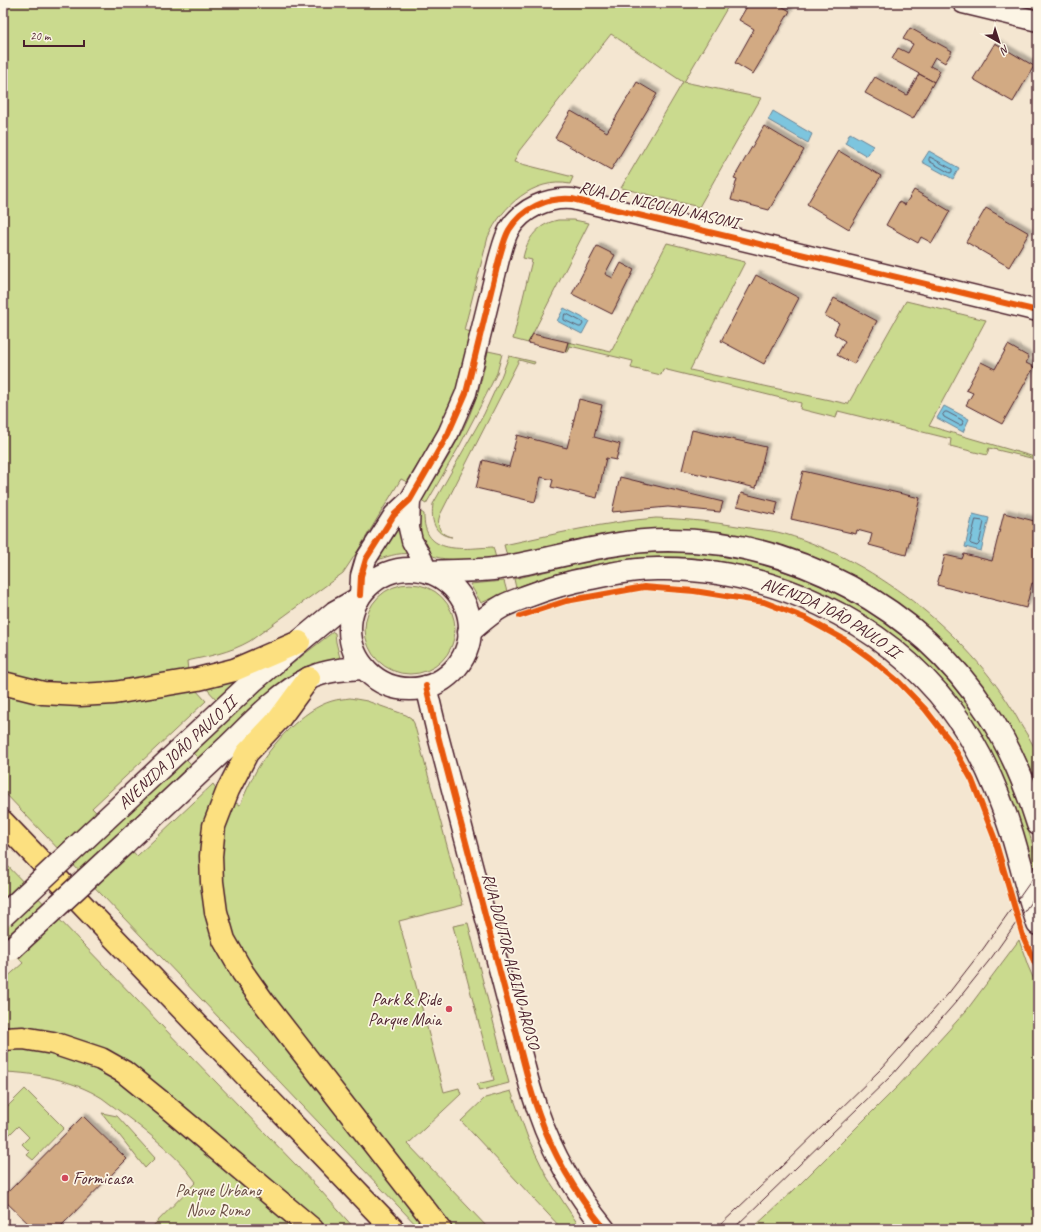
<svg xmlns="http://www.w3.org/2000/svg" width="1041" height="1232" font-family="Caveat,sans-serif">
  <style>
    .green { fill: #cada8e; stroke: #8a7c5c }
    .water { fill: #7dc5de; stroke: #698396 }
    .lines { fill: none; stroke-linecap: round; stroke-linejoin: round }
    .shore { stroke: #5e6173; stroke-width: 1 }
    .building { fill: #d2aa83; stroke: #4a1f2b; filter: url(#shadow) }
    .street-casing { stroke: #4a1f2b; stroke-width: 23 }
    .secondary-casing { stroke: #4a1f2b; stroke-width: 25 }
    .highway-casing { stroke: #4a1f2b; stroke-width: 25 }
    .street { stroke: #fcf5e5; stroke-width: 20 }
    .secondary { stroke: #fcf5e5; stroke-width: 22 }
    .highway { stroke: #fce080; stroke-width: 22 }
    .tram { stroke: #4a1f2b; stroke-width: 1 }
    .secondary-bridge-casing { stroke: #4a1f2b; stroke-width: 25; stroke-linecap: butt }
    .secondary-bridge { stroke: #fcf5e5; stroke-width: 22 }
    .cycleway-casing { stroke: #fcf5e5; stroke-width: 8 }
    .cycleway { stroke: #e8590c; stroke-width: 6 }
    .poi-dot { fill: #d1495b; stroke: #fcf5e5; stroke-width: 1.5 }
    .labels { text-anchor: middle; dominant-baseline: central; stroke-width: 3.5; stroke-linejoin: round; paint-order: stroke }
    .street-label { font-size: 17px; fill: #4a1f2b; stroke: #fcf5e5 }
    .poi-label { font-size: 17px; fill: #4a1f2b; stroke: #fcf5e5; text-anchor: end }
    .park-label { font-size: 17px; fill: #6a4e44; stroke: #fcf5e5 }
  </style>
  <defs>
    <filter id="shadow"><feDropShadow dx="3.5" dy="-3.5" stdDeviation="1" flood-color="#0004"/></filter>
  </defs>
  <rect width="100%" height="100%" fill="#f4e6d1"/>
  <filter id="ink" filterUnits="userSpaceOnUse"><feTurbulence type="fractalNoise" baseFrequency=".025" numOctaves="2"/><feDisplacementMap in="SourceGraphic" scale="8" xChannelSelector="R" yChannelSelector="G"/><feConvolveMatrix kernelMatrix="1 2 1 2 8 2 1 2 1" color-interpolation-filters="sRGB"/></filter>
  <g filter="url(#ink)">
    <g class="green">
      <path d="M 3,3 L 730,3 L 684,82 L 761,98 L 699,207 L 621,188 L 683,82 L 611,34 L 519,151 L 514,162 L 573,177 L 570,184 C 534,177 502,206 488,237 L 464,330 L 471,332 C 467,350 463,369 458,386 C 446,420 426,451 407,482 L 401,479 L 357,552 L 343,573 L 250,641 C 229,653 209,656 187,661 L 188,671 L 133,681 L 69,684 L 42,683 L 3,673 Z"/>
      <path d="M 558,220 L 574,220 L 589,223 L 528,343 L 513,339 L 532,260 L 523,258 C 527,238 538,224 558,220 Z"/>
      <path d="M 667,243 L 745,262 L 690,370 L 848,404 L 906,301 L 986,320 L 929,426 L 1038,458 L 1038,467 L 1034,466 L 1035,459 L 989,448 L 987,455 L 950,446 L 951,439 L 838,411 L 836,418 L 800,409 L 801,403 L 663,369 L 661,375 L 631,368 L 633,361 L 570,346 L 568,352 L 565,352 L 568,342 L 611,352 Z"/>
      <path d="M 488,351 L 502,354 L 497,373 L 482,403 L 460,445 L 426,504 L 421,501 C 441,469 462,437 475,401 C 481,385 484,368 488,351 Z"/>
      <path d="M 509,356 L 535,362 L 534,364 L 519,360 L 440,515 C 436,526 440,535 452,537 C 433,535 431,519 433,504 L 484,414 L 501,377 Z"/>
      <path d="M 417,509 L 424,514 C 423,557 465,548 493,547 L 496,558 C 482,560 443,562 431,555 C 428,553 421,544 420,540 C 417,531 418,519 417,509 Z"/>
      <path d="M 403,513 L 412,554 C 398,552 385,557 373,562 Z"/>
      <path d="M 656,518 C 690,519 722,523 755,529 C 765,530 775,531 785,534 C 877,561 976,639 1021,725 C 1026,733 1036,748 1038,757 C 1040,766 1038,778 1038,787 C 993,669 899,580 778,545 C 768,542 757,540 746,538 C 706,531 672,528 630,531 C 599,533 569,542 539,549 C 528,552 518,555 507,556 L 504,545 C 555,534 605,522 656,518 Z"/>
      <path d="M 642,553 C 670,552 699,552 727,557 C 857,580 970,668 1015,794 C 1024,817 1033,842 1038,866 C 1039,873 1038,880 1038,887 C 1032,865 1027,842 1019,820 C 1009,789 996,759 979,731 C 928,644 836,585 739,565 C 720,561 699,558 680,557 C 624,556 568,567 516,588 L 514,579 C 557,569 599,558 642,553 Z"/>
      <path d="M 504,581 L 507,592 L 481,603 L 470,584 Z"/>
      <circle cx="410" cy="629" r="45"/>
      <path d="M 333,632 L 335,633 L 336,642 L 340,658 L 315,664 L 298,671 L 283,680 L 198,758 L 193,753 L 260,690 L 302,656 Z"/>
      <path d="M 240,678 L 217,700 L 205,687 Z"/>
      <path d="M 195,689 L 206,701 L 92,808 L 112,829 L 186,759 L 191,764 L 117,834 L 137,856 L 213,784 L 218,791 L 206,901 L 430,1229 L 420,1229 L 3,791 L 3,693 L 9,696 L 33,701 Z"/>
      <path d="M 350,698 L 367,701 L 406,715 L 411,718 L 414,723 L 463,905 L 399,921 L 444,1092 L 459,1088 L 461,1094 L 408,1144 L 489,1229 L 453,1229 L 366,1115 L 261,984 L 232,933 L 227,916 L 221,874 L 221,857 L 223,835 L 233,802 L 240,805 C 245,794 250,782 256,771 C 271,745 303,709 332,701 C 338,699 344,699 350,698 Z"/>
      <path d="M 3,861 L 321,1191 L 355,1229 L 327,1229 L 241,1157 L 89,1043 L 58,1034 L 3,1029 L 3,981 L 23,963 L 3,941 Z"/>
      <path d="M 468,923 L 509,1083 L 479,1091 L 477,1084 L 494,1080 L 453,926 Z"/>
      <path d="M 1019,940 L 1028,966 L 1038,989 L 1038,1229 L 752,1229 L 794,1190 L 899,1085 L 966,1011 Z"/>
      <path d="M 24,1048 L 49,1052 L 100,1069 L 121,1082 L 297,1229 L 150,1229 L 196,1182 C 172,1148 135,1123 102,1098 C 73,1080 37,1073 3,1072 L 3,1049 Z"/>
      <path d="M 25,1089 L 64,1128 L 33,1160 L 27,1155 L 30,1152 L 22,1144 L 29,1137 L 18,1126 L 3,1141 L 3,1111 Z"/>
      <path d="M 511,1091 L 528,1138 L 547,1177 L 581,1229 L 562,1229 L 461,1121 L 485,1098 Z"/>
      <path d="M 102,1113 L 117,1116 L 155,1158 L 145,1168 Z"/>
    </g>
    <g class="water">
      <path d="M 773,111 L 812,134 L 808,143 L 768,120 Z"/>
      <path d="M 850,133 L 873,146 L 867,156 L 845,143 Z"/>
      <path d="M 929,151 L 959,168 L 953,179 L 922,162 Z"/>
      <path d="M 564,308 L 589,321 L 582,334 L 557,321 Z"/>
      <path d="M 944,406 L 969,419 L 963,432 L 937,418 Z"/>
      <path d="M 973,514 L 989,518 L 981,551 L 965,547 Z"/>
    </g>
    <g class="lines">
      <g class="shore">
        <path d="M 930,157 L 952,169 L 952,172 L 950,173 L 929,161 L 929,159 Z"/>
        <path d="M 565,314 L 567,314 L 582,322 L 583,324 L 581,327 L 579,327 L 564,320 L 564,318 Z"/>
        <path d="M 945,412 L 947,412 L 962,420 L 963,422 L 962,425 L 959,425 L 944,417 L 943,415 Z"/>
        <path d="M 976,520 L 983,521 L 984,522 L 979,544 L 977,546 L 971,544 L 970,543 Z"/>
      </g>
    </g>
    <g class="building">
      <path d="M 749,3 L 776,3 L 790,11 L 753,74 L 735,63 L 754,29 L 739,20 Z"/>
      <path d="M 910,28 L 952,51 L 945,63 L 935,57 L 930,66 L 940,71 L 934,82 L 892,59 L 898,48 L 908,53 L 913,44 L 903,39 Z"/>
      <path d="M 995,43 L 1034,66 L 1013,102 L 973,79 Z"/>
      <path d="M 919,74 L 934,82 L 913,119 L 865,93 L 875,77 L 907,95 Z"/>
      <path d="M 637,82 L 657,94 L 611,170 L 555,138 L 571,111 L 607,132 Z"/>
      <path d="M 764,126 L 804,150 L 769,210 L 731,200 L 737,179 L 734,178 Z"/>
      <path d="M 839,151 L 881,176 L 849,229 L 807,204 Z"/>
      <path d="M 914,190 L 950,211 L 932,243 L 921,237 L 918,243 L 886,225 L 899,202 L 905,205 Z"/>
      <path d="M 986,208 L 1029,233 L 1009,267 L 966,242 Z"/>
      <path d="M 597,246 L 615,255 L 605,274 L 613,278 L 621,263 L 634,270 L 612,314 L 572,294 Z"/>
      <path d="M 756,275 L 799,298 L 764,364 L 721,341 Z"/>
      <path d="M 834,298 L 877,321 L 854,364 L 837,355 L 845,341 L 834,334 L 839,323 L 825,316 Z"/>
      <path d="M 533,334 L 568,342 L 565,352 L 528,343 Z"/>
      <path d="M 1008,345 L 1029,357 L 1026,363 L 1034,367 L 1002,424 L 966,405 L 973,393 L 966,390 L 981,362 L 995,369 Z"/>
      <path d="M 579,399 L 602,405 L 594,437 L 620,444 L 616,460 L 606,458 L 597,498 L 551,487 L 553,480 L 541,477 L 535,502 L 476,488 L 483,460 L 509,467 L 517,435 L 567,448 Z"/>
      <path d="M 692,430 L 766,447 L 756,488 L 682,470 Z"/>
      <path d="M 803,471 L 920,498 L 906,555 L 869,545 L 872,534 L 857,530 L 856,534 L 791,519 Z"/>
      <path d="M 620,477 L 723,502 L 720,512 L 668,507 L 612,512 Z"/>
      <path d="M 741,493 L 778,502 L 775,515 L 737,506 Z"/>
      <path d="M 1004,513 L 1038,522 L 1038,527 L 1034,544 L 1038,545 L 1038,576 L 1036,584 L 1032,583 L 1026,608 L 937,585 L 945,555 L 962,559 L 964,554 L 992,561 Z"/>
      <path d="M 83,1116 L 127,1159 L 58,1229 L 34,1229 L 3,1199 L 3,1197 Z"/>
    </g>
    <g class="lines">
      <defs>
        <g id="street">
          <path d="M 963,3 L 1038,21"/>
          <path d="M 410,500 L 409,528 L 412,541 L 420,555 L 427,572"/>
          <path d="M 360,595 L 361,576 L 366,559 L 394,515 L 410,500 L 448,434 L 466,393 L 499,259 C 502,249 504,239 509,230 C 522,208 548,197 572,199 L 1038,311"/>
          <path d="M 426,686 L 437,732 L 528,1079 C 531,1091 535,1103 539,1114 C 553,1155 578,1196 605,1229"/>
        </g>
        <g id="secondary">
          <circle cx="410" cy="629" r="60"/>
          <path d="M 429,572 C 455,570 481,572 507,567 C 561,557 613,540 668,540 C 794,540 919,607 987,712 C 1010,747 1026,785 1038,824"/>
          <path id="s1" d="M 469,632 C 480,623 490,613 503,606 C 511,602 520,599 528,596 C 549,588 569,582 591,578 C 613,573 634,569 657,569 C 769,567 882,619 951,709 C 979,746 998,790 1012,834 C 1021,864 1028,894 1038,924"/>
          <path id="s2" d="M 104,821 L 254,680 L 299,642 L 335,612 L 358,599"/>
          <path d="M 125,843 C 159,811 193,779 227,747 C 251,724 278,694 308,679 C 326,670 345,669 364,668"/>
        </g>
        <g id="highway">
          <path d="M 309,678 L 279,719 L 247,753 L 228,790 L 214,826 L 211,856 L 212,882 L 216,912 L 224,940 L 243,973 L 265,1004 L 440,1229"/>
          <path d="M 3,683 L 43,693 L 80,695 L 114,693 L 198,679 L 234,670 L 299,642"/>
          <path d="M 3,822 L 393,1229"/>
          <path d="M 3,1039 L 23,1038 L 53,1043 L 101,1059 L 124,1072 L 166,1106 L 312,1229"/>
        </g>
      </defs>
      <use href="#street" class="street-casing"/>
      <use href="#secondary" class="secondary-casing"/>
      <use href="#highway" class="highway-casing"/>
      <use href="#street" class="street"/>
      <use href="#secondary" class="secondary"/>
      <use href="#highway" class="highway"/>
      <g class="tram">
        <path d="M 716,1229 L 777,1171 L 882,1068 L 948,994 L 983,949 L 1038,871"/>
        <path d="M 733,1229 L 891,1076 L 956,1002 L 992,957 L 1038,892"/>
      </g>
      <defs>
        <g id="secondary-bridge">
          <path d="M 3,916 L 104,821"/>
          <path d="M 11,949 L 125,843"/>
        </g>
      </defs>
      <use href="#secondary-bridge" class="secondary-bridge-casing"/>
      <use href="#secondary-bridge" class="secondary-bridge"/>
      <defs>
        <g id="cycleway">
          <path d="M 360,595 L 361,576 L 366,559 L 394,515 L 410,500 L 448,434 L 466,393 L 499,259 C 502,249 504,239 509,230 C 522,208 548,197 572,199 L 1038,311"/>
          <path d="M 520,616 L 566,601 L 644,587 L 694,591 L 764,602 L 805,618 L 845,640 L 870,658 L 899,682 L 925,709 L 950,741 L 972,780 L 994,837 L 1023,936 L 1038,970"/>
          <path d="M 426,686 L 437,732 L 528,1079 C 531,1091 535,1103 539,1114 C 553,1155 578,1196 605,1229"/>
        </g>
      </defs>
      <use href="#cycleway" class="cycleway-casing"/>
      <use href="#cycleway" class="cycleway"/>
    </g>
  </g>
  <g class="poi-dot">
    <circle cx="449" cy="1009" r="4"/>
    <circle cx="65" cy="1178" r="4"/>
  </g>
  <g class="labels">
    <g class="street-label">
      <text transform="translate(659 205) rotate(13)">RUA DE NICOLAU NASONI</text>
      <text stroke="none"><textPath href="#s1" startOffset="386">AVENIDA JOÃO PAULO II</textPath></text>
      <text stroke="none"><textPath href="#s2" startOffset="100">AVENIDA JOÃO PAULO II</textPath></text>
      <text transform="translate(511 961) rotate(75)">RUA DOUTOR ALBINO AROSO</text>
    </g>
    <g class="poi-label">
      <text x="441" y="999">Park &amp; Ride<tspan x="441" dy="20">Parque Maia</tspan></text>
      <text x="73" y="1178" text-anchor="start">Formicasa</text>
    </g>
    <g class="park-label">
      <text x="218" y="1190">Parque Urbano<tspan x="218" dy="20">Novo Rumo</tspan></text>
    </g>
  </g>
  <rect width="1041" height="1232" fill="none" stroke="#fcf5e5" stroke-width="16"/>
  <rect x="8" y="8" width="1025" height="1216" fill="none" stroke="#4a1f2b" stroke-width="1.5" filter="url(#ink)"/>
  <g transform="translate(999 42) rotate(141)" stroke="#fcf5e5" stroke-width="3" paint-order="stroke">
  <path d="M0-3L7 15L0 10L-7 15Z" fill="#4a1f2b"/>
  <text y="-6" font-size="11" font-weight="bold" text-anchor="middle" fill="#4a1f2b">N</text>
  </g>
  <path d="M24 40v6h60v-6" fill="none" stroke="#4a1f2b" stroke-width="2"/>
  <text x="30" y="40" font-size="12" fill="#4a1f2b" stroke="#fcf5e5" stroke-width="3" paint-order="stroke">20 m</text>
</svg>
